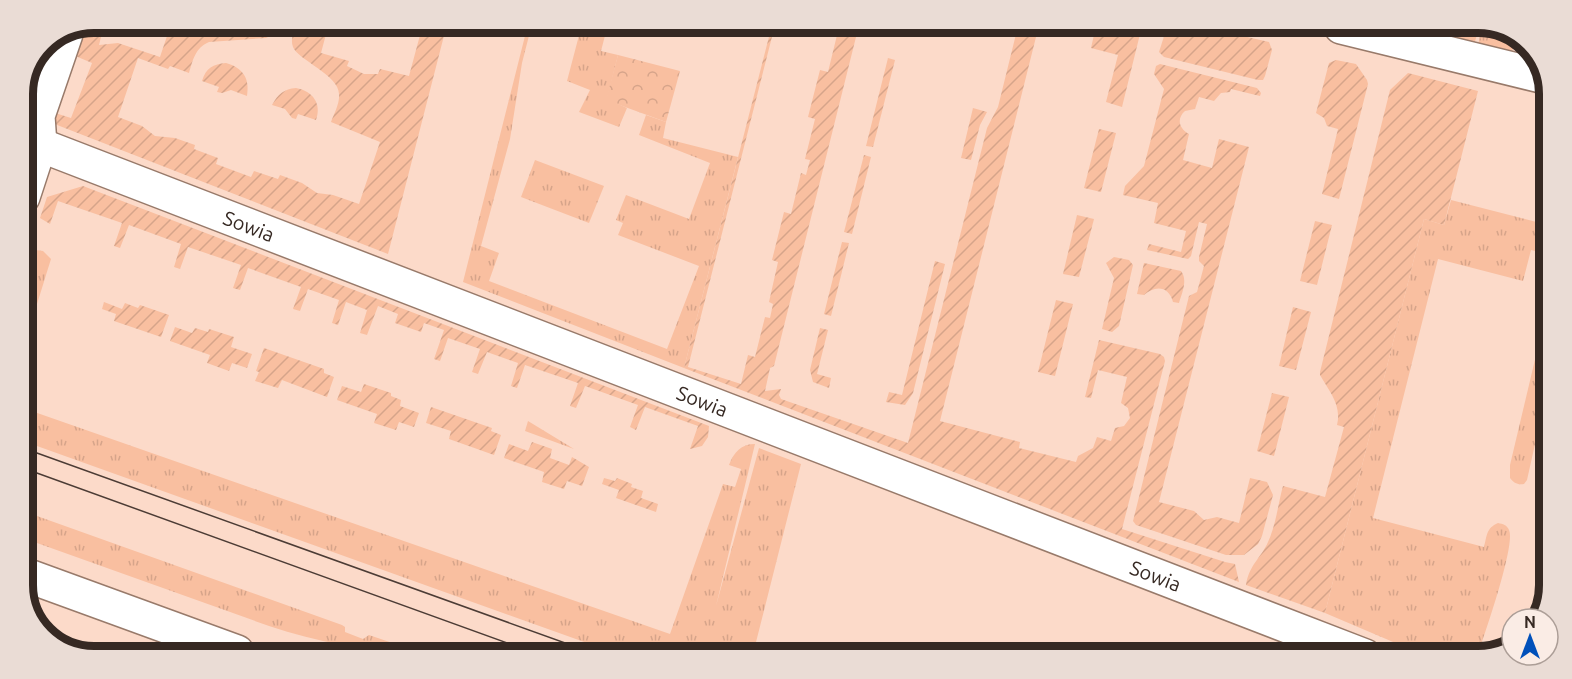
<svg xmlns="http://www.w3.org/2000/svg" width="1572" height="679" font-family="Ubuntu,sans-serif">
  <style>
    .grass { fill: url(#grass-tufts) }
    .park { fill: url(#park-crowns) }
    .garden { fill: url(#garden-furrows) }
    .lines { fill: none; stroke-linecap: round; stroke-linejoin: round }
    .street-casing { stroke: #987a6a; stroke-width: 36 }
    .street { stroke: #fff; stroke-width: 33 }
    .tram { stroke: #4c3c35; stroke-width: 1.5 }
    .labels { text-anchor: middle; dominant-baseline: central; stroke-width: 4.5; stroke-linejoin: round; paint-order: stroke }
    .street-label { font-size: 20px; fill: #362923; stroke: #faece5 }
    .rim { fill: none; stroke: #362923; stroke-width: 8 }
  </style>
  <defs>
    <pattern id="grass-tufts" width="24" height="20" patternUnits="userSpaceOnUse" patternTransform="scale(1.5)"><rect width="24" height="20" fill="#f9bfa0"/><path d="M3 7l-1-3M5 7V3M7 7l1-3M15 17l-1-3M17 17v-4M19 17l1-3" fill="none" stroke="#d6a48a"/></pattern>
    <pattern id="park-crowns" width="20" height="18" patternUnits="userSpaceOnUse" patternTransform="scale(1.5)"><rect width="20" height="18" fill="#f9bfa0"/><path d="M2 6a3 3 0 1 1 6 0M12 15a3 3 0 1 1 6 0" fill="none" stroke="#d6a48a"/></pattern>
    <pattern id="garden-furrows" width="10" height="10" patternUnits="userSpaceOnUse" patternTransform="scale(1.5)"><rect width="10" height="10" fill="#f9bfa0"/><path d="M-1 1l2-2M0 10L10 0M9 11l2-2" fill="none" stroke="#d6a48a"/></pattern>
  </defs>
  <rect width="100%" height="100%" fill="#fcdac9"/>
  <g class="grass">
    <path d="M 528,24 L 532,24 L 522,63 L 510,139 L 481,246 L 499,253 L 489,281 L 667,349 L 699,266 L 618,235 L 623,223 L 616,220 L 626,195 L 689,219 L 710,163 L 639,135 L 646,115 L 666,122 L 663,138 L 738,157 L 684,368 L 463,282 Z"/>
    <path d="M 582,24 L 608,24 L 601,51 L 618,55 L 607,99 L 627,108 L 619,127 L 579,112 L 590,90 L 567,81 Z"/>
    <path d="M 1445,28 L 1479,28 L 1473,48 L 1445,41 Z"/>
    <path d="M 1482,28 L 1505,28 L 1516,36 L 1511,56 L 1477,49 Z"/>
    <path d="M 535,160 L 604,186 L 589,223 L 521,197 Z"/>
    <path d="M 1451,200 L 1548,225 L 1548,254 L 1531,250 L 1523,281 L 1438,259 L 1373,518 L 1484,547 C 1487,536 1486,528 1498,523 C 1503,524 1507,525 1509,530 C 1516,544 1484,637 1477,656 L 1426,656 L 1325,613 L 1424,219 L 1444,225 Z"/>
    <path d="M 29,249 L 43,251 L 51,259 L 23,349 L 23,268 Z"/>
    <path d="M 1547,344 L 1546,395 L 1527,480 L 1524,484 C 1517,485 1514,483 1510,478 L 1510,465 L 1537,351 L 1540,347 Z"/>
    <path d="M 23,408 L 670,634 L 723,484 L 735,487 L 741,469 L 729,465 C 734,452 741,444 755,444 L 716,606 L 759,448 L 801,464 L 753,654 L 615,653 L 23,441 Z"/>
    <path d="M 528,421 L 574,449 L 525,431 Z"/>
    <path d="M 23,511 L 342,625 L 345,627 L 345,632 L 363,639 L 369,635 L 419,652 C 368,652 317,642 269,626 L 23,538 Z"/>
    <path d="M 1545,511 L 1545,568 C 1533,550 1541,530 1545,511 Z"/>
  </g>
  <path class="park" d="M 618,55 L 680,71 L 666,122 L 606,100 Z"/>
  <g class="garden">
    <path d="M 149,23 L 233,23 L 245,27 L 246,23 L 276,23 L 272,35 L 266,38 L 209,42 C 195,48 193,60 189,73 L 170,66 L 168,69 L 138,58 L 118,117 L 142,126 L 155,136 L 175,138 L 195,145 L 194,149 L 218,158 L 216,164 L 251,177 L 254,171 L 278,179 L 280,175 L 302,183 L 317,193 L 333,195 L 359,204 L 380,142 L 331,122 C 334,114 340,103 339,94 C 339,75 298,60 293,47 C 290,39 294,30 296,23 L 311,27 L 329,23 L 321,53 L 349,61 L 347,66 L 364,74 L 378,74 L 380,69 L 409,76 L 423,24 L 447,24 L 388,254 L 52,123 L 52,112 L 71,118 L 92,63 L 73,55 L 83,35 L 101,37 L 99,45 L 118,43 L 160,57 L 169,30 Z"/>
    <path d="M 772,25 L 775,25 L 688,367 L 741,384 L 748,355 L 755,357 L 765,317 L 770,318 L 773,304 L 769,302 L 778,262 L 772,260 L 784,212 L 791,214 L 801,173 L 806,175 L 810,160 L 805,159 L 815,119 L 808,117 L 820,70 L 828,72 L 838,31 L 843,32 L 844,25 L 859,25 L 774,366 L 770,368 L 765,391 L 781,389 L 779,395 L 781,399 L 908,443 L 987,128 L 998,107 L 1018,26 L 1067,26 L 1066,29 L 1059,27 L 1057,34 L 1038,29 L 940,421 L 1020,442 L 1019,448 L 1076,462 L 1078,456 L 1093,448 L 1097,437 L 1111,441 L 1115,428 L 1124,426 L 1130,418 L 1128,408 L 1121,403 L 1127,377 L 1098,370 L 1091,398 L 1085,397 L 1099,340 L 1160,354 L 1164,357 L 1165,361 L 1122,529 L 1225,562 L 1235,564 L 1239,582 L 684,368 Z"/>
    <path d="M 1096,26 L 1142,26 L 1122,107 L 1106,102 L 1118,55 L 1091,48 Z"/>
    <path d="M 1167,27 L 1204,27 L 1269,42 L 1272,50 L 1265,76 L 1263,80 L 1258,80 L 1164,57 L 1159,52 Z"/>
    <path d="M 888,58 L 895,60 L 873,147 L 866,146 Z"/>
    <path d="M 1336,60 L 1356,64 L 1367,80 L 1368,84 L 1339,199 L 1322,194 L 1338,129 L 1327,126 L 1324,118 L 1316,113 L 1329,63 Z"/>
    <path d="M 226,63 C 243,68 250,78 247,96 L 231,90 L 222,93 L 217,92 L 219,87 L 202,81 C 206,68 213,64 226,63 Z"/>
    <path d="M 1160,64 L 1257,88 L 1261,93 L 1260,96 L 1231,89 L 1230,92 L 1221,93 L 1214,101 L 1199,97 L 1195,109 L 1185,111 C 1177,118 1178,128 1189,134 L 1183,160 L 1212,168 L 1219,139 L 1249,147 L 1159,502 L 1194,511 L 1204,520 L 1217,517 L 1239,523 L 1250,478 L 1267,482 L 1273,495 L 1262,536 L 1258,544 L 1244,555 L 1226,555 L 1136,525 L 1133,521 L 1189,296 L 1197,292 L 1204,266 L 1199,261 L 1199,257 L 1207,224 L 1199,222 L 1191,256 L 1188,259 L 1147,250 L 1149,244 L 1181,252 L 1186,231 L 1154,223 L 1158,203 L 1123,195 L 1125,186 L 1144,166 L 1164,89 L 1154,74 L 1156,66 Z"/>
    <path d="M 1408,73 L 1478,91 L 1444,225 L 1424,219 L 1325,613 L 1246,585 C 1249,565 1261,558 1268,542 C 1276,525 1278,504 1283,486 L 1325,497 L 1344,427 L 1337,425 C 1342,405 1329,391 1320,375 L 1320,372 L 1390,90 Z"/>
    <path d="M 296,88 C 313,91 322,104 316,120 L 298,114 L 296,119 L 292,118 L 285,109 L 272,105 C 278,94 284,89 296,88 Z"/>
    <path d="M 973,108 L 987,112 L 980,125 L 971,160 L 961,158 Z"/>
    <path d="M 1099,129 L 1116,133 L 1101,192 L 1084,188 Z"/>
    <path d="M 864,155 L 871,157 L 852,234 L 844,232 Z"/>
    <path d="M 83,186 L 709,426 L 708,437 L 702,446 L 690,449 L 698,426 L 645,407 L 636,430 L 630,427 L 638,405 L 585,386 L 576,408 L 570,406 L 578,383 L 525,365 L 517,388 L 511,386 L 518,363 L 487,352 L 478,374 L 472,372 L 480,349 L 448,338 L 440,361 L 434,359 L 444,330 L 424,323 L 421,332 L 395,323 L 398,314 L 378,306 L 367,335 L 360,333 L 367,310 L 346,302 L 338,325 L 332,323 L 339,300 L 308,289 L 300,311 L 293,309 L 301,287 L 248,268 L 240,290 L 233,288 L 241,265 L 188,247 L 180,269 L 174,267 L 181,244 L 129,225 L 120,248 L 114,246 L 122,223 L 58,201 L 50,224 L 40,218 L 47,197 Z"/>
    <path d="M 1077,215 L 1094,219 L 1079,277 L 1063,274 Z"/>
    <path d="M 1315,221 L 1332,225 L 1317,285 L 1300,281 Z"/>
    <path d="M 842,242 L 849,243 L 831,316 L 824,314 Z"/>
    <path d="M 1114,257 L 1129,260 L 1133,265 L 1119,326 L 1112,332 L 1102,329 L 1114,278 L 1106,263 Z"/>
    <path d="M 935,261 L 945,264 L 913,393 L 905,405 L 886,402 L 889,392 L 902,395 Z"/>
    <path d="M 1144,263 L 1181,271 C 1188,280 1182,293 1179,303 L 1173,302 C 1169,286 1155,285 1144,295 L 1137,294 Z"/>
    <path d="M 1056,300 L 1073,304 L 1055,376 L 1038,372 Z"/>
    <path d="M 104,302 L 122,309 L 125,303 L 138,308 L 140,305 L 169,315 L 161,337 L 114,321 L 116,314 L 102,309 Z"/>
    <path d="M 1293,307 L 1311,312 L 1296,370 L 1279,366 Z"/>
    <path d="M 175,327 L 192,333 L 195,328 L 208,332 L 209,329 L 234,337 L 231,347 L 252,354 L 247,368 L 232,363 L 229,371 L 207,363 L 210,355 L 170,341 Z"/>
    <path d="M 820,328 L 828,330 L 817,374 L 831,378 L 829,388 L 813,382 L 810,370 Z"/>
    <path d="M 264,348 L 324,369 L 324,373 L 334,377 L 327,397 L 282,380 L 278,388 L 255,381 L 259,372 L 256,371 Z"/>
    <path d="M 364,384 L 391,393 L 391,396 L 401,400 L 400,406 L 419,413 L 414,427 L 399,422 L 396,430 L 374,423 L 377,414 L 337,400 L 342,386 L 361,392 Z"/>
    <path d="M 1272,393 L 1289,397 L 1274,456 L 1257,451 Z"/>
    <path d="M 431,407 L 492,428 L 491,431 L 501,435 L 494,455 L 449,439 L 451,431 L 426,423 Z"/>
    <path d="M 532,442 L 552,449 L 550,458 L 569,465 L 572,457 L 589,467 L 582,486 L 567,481 L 564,489 L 542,482 L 544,472 L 504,458 L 509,444 L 528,451 Z"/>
    <path d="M 604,478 L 615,481 L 617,478 L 632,484 L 631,487 L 643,491 L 641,498 L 658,504 L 656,512 L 616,498 L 619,490 L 602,484 Z"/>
  </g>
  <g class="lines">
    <defs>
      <g id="street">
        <path d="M 1341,27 L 1545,77"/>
        <path id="s1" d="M 40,145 L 1365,656"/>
        <path d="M 23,197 L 40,145 L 38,116 L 66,34"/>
        <path d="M 23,574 L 237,652"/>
      </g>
    </defs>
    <use href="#street" class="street-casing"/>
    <use href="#street" class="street"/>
    <g class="tram">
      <path d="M 23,448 L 593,653"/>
      <path d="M 23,468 L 535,653"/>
    </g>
  </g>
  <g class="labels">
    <g class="street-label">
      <text stroke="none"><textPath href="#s1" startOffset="224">Sowia</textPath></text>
      <text stroke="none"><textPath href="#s1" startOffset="710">Sowia</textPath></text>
      <text stroke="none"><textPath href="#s1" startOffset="1196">Sowia</textPath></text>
    </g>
  </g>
  <path d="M0 0H1572V679H0ZM94 33H1478A61 61 0 0 1 1539 94V585A61 61 0 0 1 1478 646H94A61 61 0 0 1 33 585V94A61 61 0 0 1 94 33Z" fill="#eadcd5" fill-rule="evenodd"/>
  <path class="rim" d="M94 33H1478A61 61 0 0 1 1539 94V585A61 61 0 0 1 1478 646H94A61 61 0 0 1 33 585V94A61 61 0 0 1 94 33Z"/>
  <g transform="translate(1530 637)"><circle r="28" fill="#faece5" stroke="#ac9e97" stroke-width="1.5"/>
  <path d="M0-4.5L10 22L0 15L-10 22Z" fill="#0050ba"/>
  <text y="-9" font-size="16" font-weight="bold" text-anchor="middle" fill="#362923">N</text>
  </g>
</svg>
